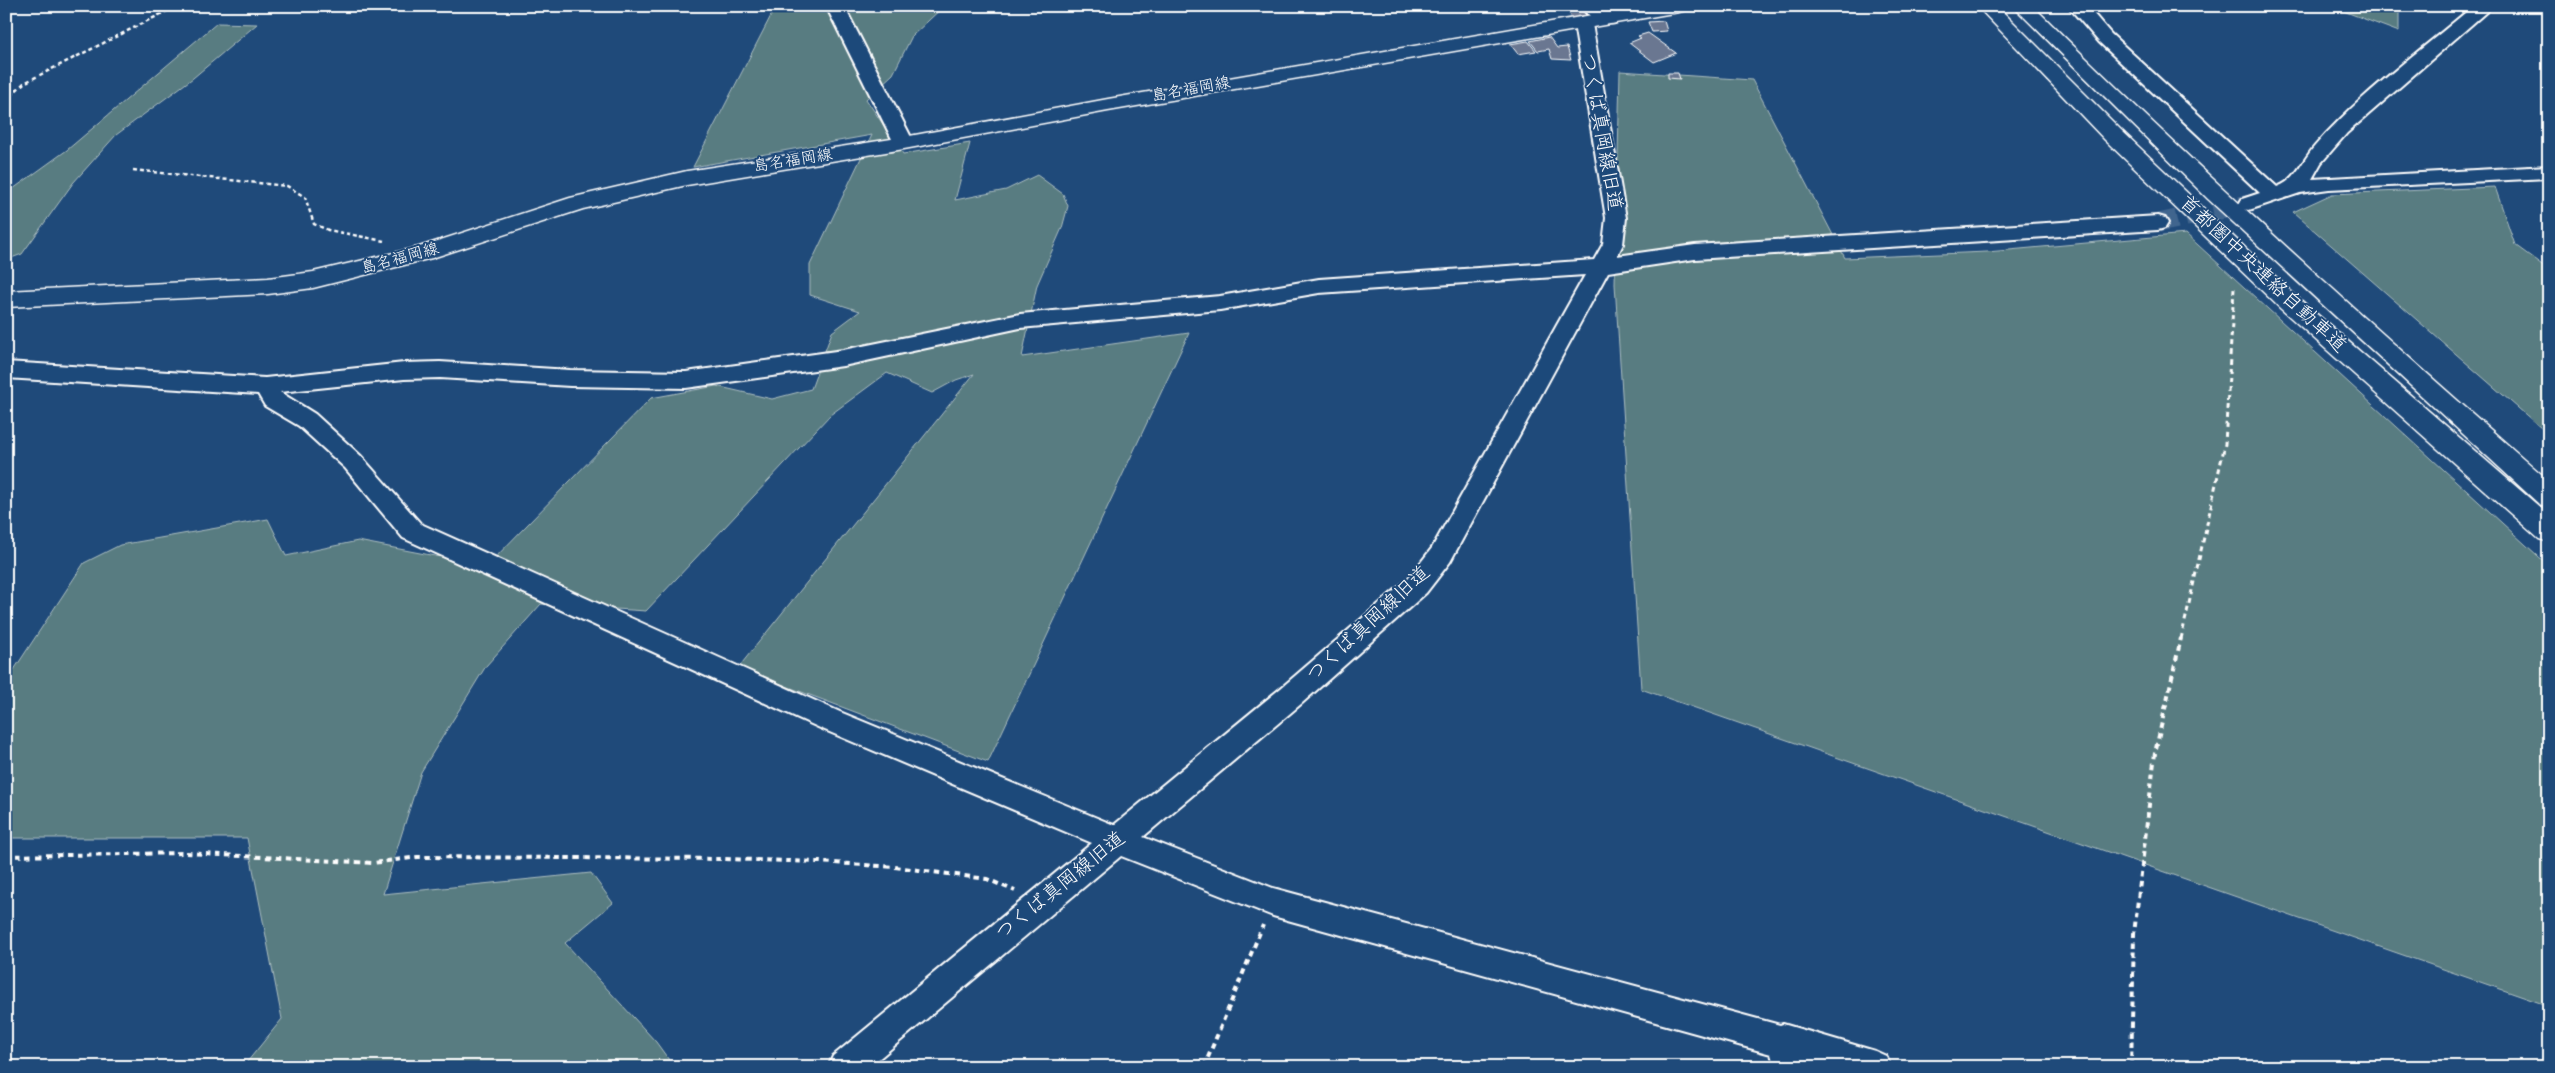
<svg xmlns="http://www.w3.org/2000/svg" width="2555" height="1073" font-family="'Indie Flower','Klee One',sans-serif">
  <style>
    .green { fill: #597c81; stroke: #acbec0 }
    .building { fill: #6b7791; stroke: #fff }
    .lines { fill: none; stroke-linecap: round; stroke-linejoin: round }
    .minor-tunnel { stroke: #41658e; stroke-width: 19; stroke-dasharray: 19 9; stroke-linecap: butt }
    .minor-casing { stroke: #fff; stroke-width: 4 }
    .major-casing { stroke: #fff; stroke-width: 3 }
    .highway-casing { stroke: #fff; stroke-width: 3 }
    .path-far2 { stroke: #fff; stroke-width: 2.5; stroke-dasharray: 4 3; stroke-linecap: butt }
    .path-far1 { stroke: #fff; stroke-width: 3; stroke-dasharray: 5 4; stroke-linecap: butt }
    .path { stroke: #fff; stroke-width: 4; stroke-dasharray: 5.5 4.5; stroke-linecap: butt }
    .minor { fill: #1f4a7a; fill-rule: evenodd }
    .major { fill: #1f4a7a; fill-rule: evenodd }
    .highway { fill: #1f4a7a; fill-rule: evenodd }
    .labels { text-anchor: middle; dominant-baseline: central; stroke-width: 4; stroke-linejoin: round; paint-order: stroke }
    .far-street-label { font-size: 16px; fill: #fff; stroke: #1f4a7a }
    .street-label { font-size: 20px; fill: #fff; stroke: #1f4a7a }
  </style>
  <rect width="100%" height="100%" fill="#1f4a7a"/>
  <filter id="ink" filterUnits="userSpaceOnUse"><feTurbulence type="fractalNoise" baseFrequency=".02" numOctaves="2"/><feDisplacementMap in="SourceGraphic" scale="10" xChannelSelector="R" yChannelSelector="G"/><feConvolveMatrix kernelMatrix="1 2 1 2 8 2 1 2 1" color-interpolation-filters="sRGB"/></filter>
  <g filter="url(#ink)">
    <g class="green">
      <path d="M 776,6 L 944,6 L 912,36 L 893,74 L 866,99 L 903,154 L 970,143 L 955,200 L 1006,190 L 1037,175 L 1063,194 L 1068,206 L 1062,228 L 1037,285 L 1022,357 L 1189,333 L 988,762 L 738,668 L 974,374 L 956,380 L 932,393 L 887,373 L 830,415 L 646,611 L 541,604 L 486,666 L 421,772 L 383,894 L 591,873 L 613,903 L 565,943 L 656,1042 L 674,1067 L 243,1067 L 282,1019 L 247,838 L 6,838 L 6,682 L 84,563 L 120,545 L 268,519 L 286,556 L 358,541 L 487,566 L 651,398 L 716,386 L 772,399 L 811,389 L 832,332 L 860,311 L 810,295 L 810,265 L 872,135 L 693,167 Z"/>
      <path d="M 2330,6 L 2409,6 L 2399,13 L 2399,32 Z"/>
      <path d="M 217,23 L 257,24 L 193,78 L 116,135 L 73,183 L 22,254 L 6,260 L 6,194 L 67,150 Z"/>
      <path d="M 1620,71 L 1752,80 L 1845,258 L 1987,252 L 2186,234 L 2549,566 L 2549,1006 L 1641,689 L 1615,284 Z"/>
      <path d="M 2495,187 L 2515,245 L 2549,270 L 2549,435 L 2293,212 L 2332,194 Z"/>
    </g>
    <g class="building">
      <path d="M 1582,10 L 1587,16 L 1573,19 L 1568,12 Z"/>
      <path d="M 1664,21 L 1667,31 L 1652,32 L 1648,22 Z"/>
      <path d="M 1648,33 L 1676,53 L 1654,62 L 1629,43 L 1641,38 L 1638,36 Z"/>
      <path d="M 1549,37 L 1557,48 L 1567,47 L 1571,60 L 1552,59 L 1549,49 L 1538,51 L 1530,41 Z"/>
      <path d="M 1528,41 L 1536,51 L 1518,54 L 1510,44 Z"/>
      <path d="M 1668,73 L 1678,73 L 1680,79 L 1668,78 Z"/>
    </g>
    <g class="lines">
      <path class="minor-tunnel" d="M 2158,223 L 2249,204"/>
      <defs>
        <g id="minor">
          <path d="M 826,6 L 844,6 L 914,143 L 911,147 L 897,147 L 894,143 Z"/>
          <path d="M 1580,6 L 1601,6 L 1618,19 L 1615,23 C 1603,26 1588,16 1580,6 Z"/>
          <path d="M 2068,6 L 2087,6 L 2111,34 L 2277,187 C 2297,180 2301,162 2315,146 C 2360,94 2421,51 2473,6 L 2493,6 L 2347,133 L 2321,163 L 2312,179 L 2549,166 L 2549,178 L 2329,189 L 2300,193 L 2249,210 L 2242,209 L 2239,204 L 2242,199 L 2260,193 L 2099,42 Z"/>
          <path d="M 1583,19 L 1589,20 L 1592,24 L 1626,218 L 1623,244 L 1617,256 L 1695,245 L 2158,216 L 2165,218 L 2168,223 L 2165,228 L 2158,230 L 1695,259 L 1608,272 L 1450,562 L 1426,593 L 1301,704 L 1143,837 L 1273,888 L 1780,1025 L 1783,1024 L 1875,1051 L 1886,1056 L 1891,1067 L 1816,1067 L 1806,1064 L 1807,1067 L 1775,1067 L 1771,1054 L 1273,916 L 1121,856 L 869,1067 L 828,1067 L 833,1056 L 1092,843 L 820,728 L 403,538 L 345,468 L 299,426 L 265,406 L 258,394 L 6,378 L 6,362 L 265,378 L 404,363 L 440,362 L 570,370 L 686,372 L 843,350 L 1020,314 L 1220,296 L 1319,279 L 1594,260 L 1603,244 L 1606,218 L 1574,24 L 1577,20 ZM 1585,275 L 1432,548 L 1408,579 L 1281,688 L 1114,825 L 840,712 L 421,524 L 361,456 L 315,414 L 280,392 L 404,379 L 440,378 L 570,386 L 686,388 L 843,366 L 1020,328 L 1220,310 L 1319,293 Z"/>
        </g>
        <path id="major" d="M 1644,6 L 1688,6 L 1686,10 L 1679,12 L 1108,111 L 904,149 L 687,185 L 583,209 L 432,258 L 313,288 L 268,294 L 6,307 L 6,291 L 268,278 L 313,272 L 419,247 L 570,198 L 687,171 L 904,137 L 1108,99 Z"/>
        <g id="highway">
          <path d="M 1977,6 L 1997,6 L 2121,130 L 2297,297 L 2549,515 L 2549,542 L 2539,539 L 2281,309 L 2105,140 Z"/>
          <path d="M 2013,6 L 2033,6 C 2199,171 2373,327 2549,481 L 2549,507 L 2539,504 L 2208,199 Z"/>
        </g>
      </defs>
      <use href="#minor" class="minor-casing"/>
      <use href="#major" class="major-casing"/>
      <use href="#highway" class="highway-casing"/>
      <g class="path-far2">
        <path d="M 6,100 L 24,83 L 177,6"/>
        <path d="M 133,170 L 287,186 L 305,197 L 314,224 L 328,230 L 384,241"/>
      </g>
      <path class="path-far1" d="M 2181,639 L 2225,444 L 2234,288"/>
      <g class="path">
        <path d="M 6,856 L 185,853 L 373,863 L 418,857 L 725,859 L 819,862 L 895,867 L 987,879 L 1015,891"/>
        <path d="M 1204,1067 L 1263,925"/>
        <path d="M 2131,1067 L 2134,934 L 2155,753 L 2181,638"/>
      </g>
      <use href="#minor" class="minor"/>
      <use href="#major" class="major"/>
      <use href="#highway" class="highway"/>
    </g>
  </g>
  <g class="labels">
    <g class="far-street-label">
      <text transform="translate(1191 90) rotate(-10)">島名福岡線</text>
      <text transform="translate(793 161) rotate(-9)">島名福岡線</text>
      <text transform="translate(400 259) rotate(-15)">島名福岡線</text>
    </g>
    <g class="street-label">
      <text transform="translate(1600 132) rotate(80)">つくば真岡線旧道</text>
      <text transform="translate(2262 275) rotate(43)">首都圏中央連絡自動車道</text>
      <text transform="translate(1369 625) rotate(-43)">つくば真岡線旧道</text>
      <text transform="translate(1061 887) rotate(-39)">つくば真岡線旧道</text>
    </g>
  </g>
  <rect width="2555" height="1073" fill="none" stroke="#1f4a7a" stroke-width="25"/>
  <rect x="12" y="12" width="2530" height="1048" fill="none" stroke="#fff" stroke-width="2" filter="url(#ink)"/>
</svg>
